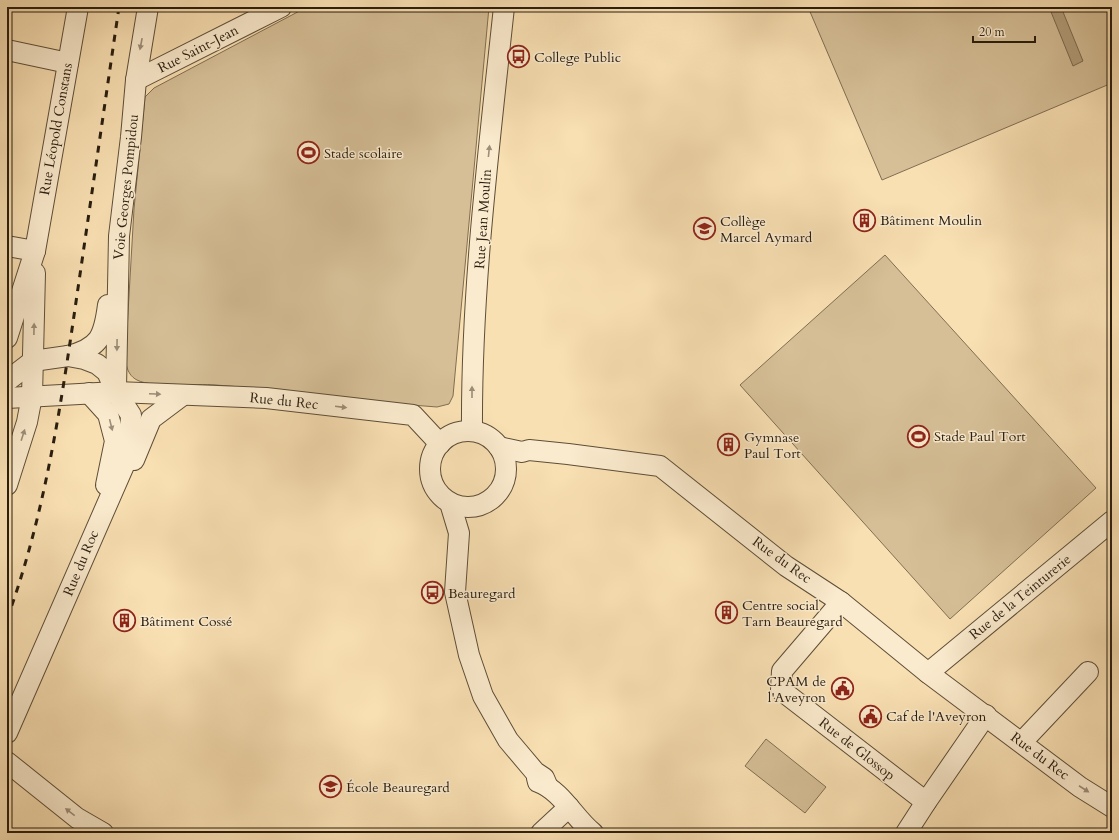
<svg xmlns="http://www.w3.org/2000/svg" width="1119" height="840" font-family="Cardo,serif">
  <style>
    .green { fill: #d6bf97; stroke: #806e53 }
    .water { fill: #b29e7b; stroke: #7b6a50 }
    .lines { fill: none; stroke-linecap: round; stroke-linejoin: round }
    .minor-casing { stroke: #5d4e38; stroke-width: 22 }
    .minor { stroke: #fbebce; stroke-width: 20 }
    .rail { stroke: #291d0f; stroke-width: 3; stroke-dasharray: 7 7; stroke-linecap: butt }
    .oneway { fill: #9c8e78 }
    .labels { text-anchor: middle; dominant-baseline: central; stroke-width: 3; stroke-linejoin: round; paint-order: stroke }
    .street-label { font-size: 14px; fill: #291d0f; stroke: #fbebce }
    .poi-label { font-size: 14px; fill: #291d0f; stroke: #fbebce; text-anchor: start }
  </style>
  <rect width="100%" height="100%" fill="#f9e0b3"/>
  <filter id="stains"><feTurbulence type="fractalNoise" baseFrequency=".005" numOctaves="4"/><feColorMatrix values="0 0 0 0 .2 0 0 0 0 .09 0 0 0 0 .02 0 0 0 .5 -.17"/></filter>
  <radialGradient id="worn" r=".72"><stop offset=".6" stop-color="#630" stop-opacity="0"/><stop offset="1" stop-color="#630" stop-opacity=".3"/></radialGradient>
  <g class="green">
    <path d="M 307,7 L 489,7 L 453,396 L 449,404 L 437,407 C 363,402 290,390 216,385 C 195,383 155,389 137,380 C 125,374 125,359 126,348 L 134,209 L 145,97 L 154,88 Z"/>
    <path d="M 808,7 L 1112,7 L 1112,83 L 882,180 Z"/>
    <path d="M 885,255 L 1096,488 L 950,619 L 740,385 Z"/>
    <path d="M 766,739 L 826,787 L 805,813 L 745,766 Z"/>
  </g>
  <path class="water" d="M 1049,7 L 1061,7 L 1083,61 L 1073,66 Z"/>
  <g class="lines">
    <defs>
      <g id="minor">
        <path d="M 7,50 L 68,63"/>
        <path d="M 136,80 L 281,7"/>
        <path d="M 7,246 L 35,251"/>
        <path d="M 7,338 L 35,251 L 78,7"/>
        <path d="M 68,356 C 100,348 104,336 108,305"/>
        <path d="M 7,381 L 33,361 L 68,356 L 84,359 L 97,364 L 107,372 L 116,392 L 131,415 L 129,454 L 7,733"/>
        <path d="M 116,388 L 119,236 L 131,137 L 136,80 L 148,7"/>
        <path d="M 89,393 L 108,414 L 115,441 L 106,485"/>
        <path d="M 7,398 L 116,392 L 266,398 L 413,415 L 440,444"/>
        <path d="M 472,431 C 471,290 489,148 504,7"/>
        <circle cx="468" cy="469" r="38"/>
        <path d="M 499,447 L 522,452 L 529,450 L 568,454 L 660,466 L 786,566 L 841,602 L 928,673 L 1080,787 L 1112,807"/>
        <path d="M 134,460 L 151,419 L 183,395"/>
        <path d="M 7,485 L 27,422 L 32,396 L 35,273"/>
        <path d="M 450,503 L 459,533 L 455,592 L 469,655 L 483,696 L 508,740 L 535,772 L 544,778 L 547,785"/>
        <path d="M 841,602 L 782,671 L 781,690 L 926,802"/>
        <path d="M 928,673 L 1112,521"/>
        <path d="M 1022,742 L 1088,672"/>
        <path d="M 7,762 L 77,818 L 103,833"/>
        <path d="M 537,778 L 538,782 C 562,791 574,818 593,833"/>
        <path d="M 541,833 L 569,807"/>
        <path d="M 906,833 L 926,802 L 986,715"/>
      </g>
    </defs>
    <use href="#minor" class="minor-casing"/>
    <use href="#minor" class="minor"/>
    <path class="rail" d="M 7,619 C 45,515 61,405 77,295 C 91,199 105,103 119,7"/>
  </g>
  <defs><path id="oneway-solid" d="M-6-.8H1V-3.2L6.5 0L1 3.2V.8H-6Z"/></defs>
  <g class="oneway">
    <use href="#oneway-solid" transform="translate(141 44) rotate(101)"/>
    <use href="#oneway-solid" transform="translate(489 151) rotate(-84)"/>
    <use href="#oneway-solid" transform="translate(34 329) rotate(-89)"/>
    <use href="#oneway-solid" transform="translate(117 345) rotate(91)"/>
    <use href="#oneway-solid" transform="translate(472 392) rotate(-90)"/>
    <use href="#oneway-solid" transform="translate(155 394) rotate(2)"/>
    <use href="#oneway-solid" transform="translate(341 407) rotate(7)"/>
    <use href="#oneway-solid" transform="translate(111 425) rotate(76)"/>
    <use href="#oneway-solid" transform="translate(23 435) rotate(-72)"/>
    <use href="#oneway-solid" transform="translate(1084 789) rotate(33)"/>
    <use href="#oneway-solid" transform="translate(70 812) rotate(-142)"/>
  </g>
  <defs>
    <symbol id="bus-ring" viewBox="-11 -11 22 22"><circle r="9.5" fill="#fbebce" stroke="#8f2418" stroke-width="1.5"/><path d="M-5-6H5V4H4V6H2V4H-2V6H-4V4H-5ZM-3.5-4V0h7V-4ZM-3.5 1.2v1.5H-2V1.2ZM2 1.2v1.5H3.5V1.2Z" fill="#8f2418"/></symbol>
    <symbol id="stadium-ring" viewBox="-11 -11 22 22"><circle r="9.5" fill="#fbebce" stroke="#8f2418" stroke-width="1.5"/><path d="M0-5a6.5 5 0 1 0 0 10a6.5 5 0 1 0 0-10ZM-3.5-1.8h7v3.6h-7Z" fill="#8f2418"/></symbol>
    <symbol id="building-ring" viewBox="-11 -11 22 22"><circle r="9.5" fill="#fbebce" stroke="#8f2418" stroke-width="1.5"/><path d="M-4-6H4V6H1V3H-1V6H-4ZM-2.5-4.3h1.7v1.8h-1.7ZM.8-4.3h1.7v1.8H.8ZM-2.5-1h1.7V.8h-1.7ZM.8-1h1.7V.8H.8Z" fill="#8f2418"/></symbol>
    <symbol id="school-ring" viewBox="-11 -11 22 22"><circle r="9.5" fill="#fbebce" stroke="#8f2418" stroke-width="1.5"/><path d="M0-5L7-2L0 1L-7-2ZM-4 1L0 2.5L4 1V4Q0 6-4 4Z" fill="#8f2418"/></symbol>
    <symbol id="civic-ring" viewBox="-11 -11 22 22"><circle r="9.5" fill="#fbebce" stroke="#8f2418" stroke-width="1.5"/><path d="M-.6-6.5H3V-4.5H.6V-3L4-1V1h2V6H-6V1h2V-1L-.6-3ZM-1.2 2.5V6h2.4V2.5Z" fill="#8f2418"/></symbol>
  </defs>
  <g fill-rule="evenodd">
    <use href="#bus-ring" x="506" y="44" width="25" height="25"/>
    <use href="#stadium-ring" x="296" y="140" width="25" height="25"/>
    <use href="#building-ring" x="852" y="208" width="25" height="25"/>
    <use href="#school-ring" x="692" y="216" width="25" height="25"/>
    <use href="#stadium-ring" x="906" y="424" width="25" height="25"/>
    <use href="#building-ring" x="716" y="432" width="25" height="25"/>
    <use href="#bus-ring" x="420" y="580" width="25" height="25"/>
    <use href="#building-ring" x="714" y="600" width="25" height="25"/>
    <use href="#building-ring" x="112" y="608" width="25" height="25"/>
    <use href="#civic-ring" x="830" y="676" width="25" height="25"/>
    <use href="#civic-ring" x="858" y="704" width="25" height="25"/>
    <use href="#school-ring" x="318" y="774" width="25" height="25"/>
  </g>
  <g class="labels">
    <g class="street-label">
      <text transform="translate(198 49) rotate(-27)">Rue Saint-Jean</text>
      <text transform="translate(56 129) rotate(-80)">Rue Léopold Constans</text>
      <text transform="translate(126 187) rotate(-84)">Voie Georges Pompidou</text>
      <text transform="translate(483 219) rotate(-86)">Rue Jean Moulin</text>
      <text transform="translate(284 401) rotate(6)">Rue du Rec</text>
      <text transform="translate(782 560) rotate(36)">Rue du Rec</text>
      <text transform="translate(81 563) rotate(-67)">Rue du Roc</text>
      <text transform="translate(1020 597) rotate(-39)">Rue de la Teinturerie</text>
      <text transform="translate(857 749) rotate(38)">Rue de Glossop</text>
      <text transform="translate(1040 756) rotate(37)">Rue du Rec</text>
    </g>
    <g class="poi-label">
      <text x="534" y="57">College Public</text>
      <text x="324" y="153">Stade scolaire</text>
      <text x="880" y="220">Bâtiment Moulin</text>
      <text x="720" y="221">Collège<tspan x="720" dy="16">Marcel Aymard</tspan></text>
      <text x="934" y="436">Stade Paul Tort</text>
      <text x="744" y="437">Gymnase<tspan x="744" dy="16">Paul Tort</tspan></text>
      <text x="448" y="593">Beauregard</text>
      <text x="742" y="605">Centre social<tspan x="742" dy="16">Tarn Beauregard</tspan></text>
      <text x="140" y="621">Bâtiment Cossé</text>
      <text x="826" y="681" text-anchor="end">CPAM de<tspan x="826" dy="16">l'Aveyron</tspan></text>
      <text x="886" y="716">Caf de l'Aveyron</text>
      <text x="346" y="787">École Beauregard</text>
    </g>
  </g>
  <rect width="1119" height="840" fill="none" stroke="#f9e0b3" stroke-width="24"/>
  <rect x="8" y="8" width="1103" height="824" fill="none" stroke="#291d0f" stroke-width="2"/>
  <rect x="12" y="12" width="1095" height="816" fill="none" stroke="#291d0f"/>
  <path d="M973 36v6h62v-6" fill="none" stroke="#291d0f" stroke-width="2"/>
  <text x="979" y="36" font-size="12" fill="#291d0f" stroke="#fbebce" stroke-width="3" paint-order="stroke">20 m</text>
  <rect width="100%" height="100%" filter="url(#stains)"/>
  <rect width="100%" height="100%" fill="url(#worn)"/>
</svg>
